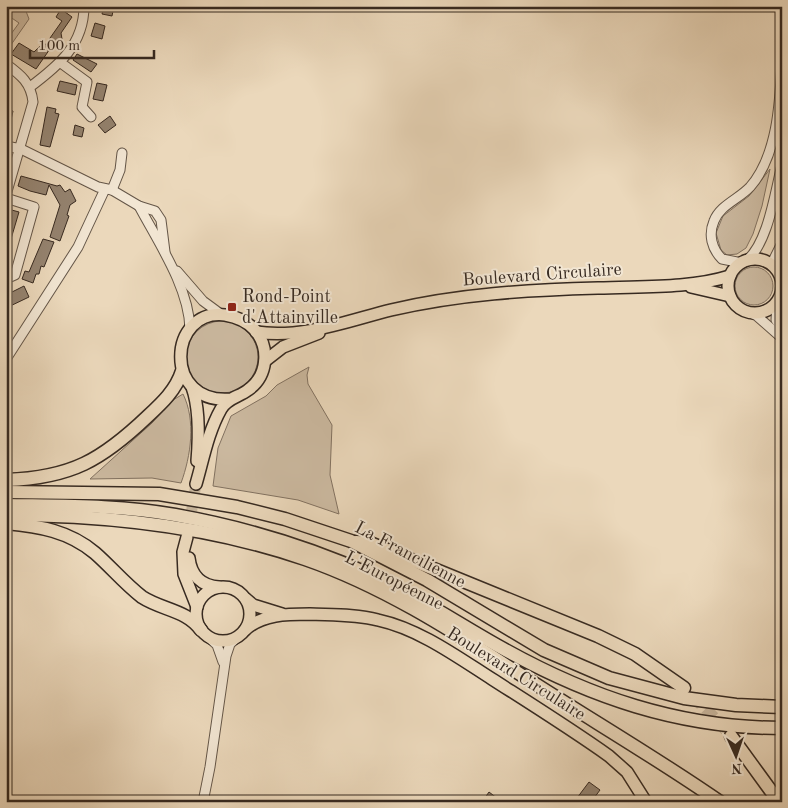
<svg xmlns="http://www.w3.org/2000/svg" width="788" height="808" font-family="'Old Standard TT',serif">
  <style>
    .green { fill: #ccbaa1; stroke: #827261 }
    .building { fill: #958471; stroke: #372a21 }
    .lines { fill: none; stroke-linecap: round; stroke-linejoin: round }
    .major-tunnel { stroke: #c7b59c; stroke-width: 11; stroke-dasharray: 11 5.5; stroke-linecap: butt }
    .highway-tunnel { stroke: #c7b59c; stroke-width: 12; stroke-dasharray: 12 6; stroke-linecap: butt }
    .minor-casing { stroke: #645648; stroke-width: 11 }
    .major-casing { stroke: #372a21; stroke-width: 14 }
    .highway-casing { stroke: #372a21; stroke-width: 15 }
    .minor { stroke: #f2e6d3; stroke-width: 9 }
    .major { stroke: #ebd8bb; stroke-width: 11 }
    .highway { stroke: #ebd8bb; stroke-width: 12 }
    .poi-dot { fill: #8f2418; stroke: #f2e6d3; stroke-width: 2 }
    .labels { text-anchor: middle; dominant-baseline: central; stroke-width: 4; stroke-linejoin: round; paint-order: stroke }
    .street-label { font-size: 18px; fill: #372a21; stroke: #f2e6d3 }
    .poi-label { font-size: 18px; fill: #372a21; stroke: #f2e6d3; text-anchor: start }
  </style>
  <rect width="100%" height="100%" fill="#ebd8bb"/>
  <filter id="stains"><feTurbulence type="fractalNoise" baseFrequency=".004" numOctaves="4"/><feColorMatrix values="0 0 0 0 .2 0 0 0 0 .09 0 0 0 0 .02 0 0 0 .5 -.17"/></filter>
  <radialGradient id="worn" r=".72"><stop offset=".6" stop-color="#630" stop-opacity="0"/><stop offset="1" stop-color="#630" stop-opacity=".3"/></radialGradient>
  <g class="green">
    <path d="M 6,6 L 24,6 L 29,19 L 6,52 L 6,41 L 19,23 L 6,14 Z"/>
    <path d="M 770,169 L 762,206 L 753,234 L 746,248 L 737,254 L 727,255 L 721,250 L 716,233 L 723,216 L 749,196 Z"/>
    <circle cx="754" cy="286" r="19"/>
    <circle cx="222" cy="357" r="36"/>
    <path d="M 309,367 L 307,375 L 308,384 L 332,425 L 330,475 L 339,514 L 298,500 L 213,486 L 218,448 L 231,416 L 266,396 L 277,385 Z"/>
    <path d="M 183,394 C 196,420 191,456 181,483 L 152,478 L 90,479 L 152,423 L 173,400 Z"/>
  </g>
  <g class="building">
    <path d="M 104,6 L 114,6 L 112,16 L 102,14 Z"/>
    <path d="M 61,9 L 72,17 L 61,33 L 62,39 L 55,49 L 52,46 L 36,69 L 11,54 L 19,43 L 34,52 L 40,46 L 43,48 L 62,21 L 56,17 Z"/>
    <path d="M 95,23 L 105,26 L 102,39 L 91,36 Z"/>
    <path d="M 77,54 L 97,64 L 91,72 L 73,60 Z"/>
    <path d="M 60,81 L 77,85 L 75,95 L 57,91 Z"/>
    <path d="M 97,83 L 107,85 L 103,101 L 93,99 Z"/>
    <path d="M 47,107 L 56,109 L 55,113 L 59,114 L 50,147 L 40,145 Z"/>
    <path d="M 6,109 L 13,111 L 9,129 L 6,128 Z"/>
    <path d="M 110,116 L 116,125 L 105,133 L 98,125 Z"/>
    <path d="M 75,125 L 84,128 L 82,137 L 73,135 Z"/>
    <path d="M 21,176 L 57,186 L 60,185 L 65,192 L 70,189 L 76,201 L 70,205 L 67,215 L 69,216 L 60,241 L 50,237 L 60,205 L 49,185 L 46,195 L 30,191 L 18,186 Z"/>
    <path d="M 8,209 L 19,212 L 8,249 L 6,248 L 6,215 Z"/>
    <path d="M 43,239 L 54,242 L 44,267 L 41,266 L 39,274 L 36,274 L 33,283 L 22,279 L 25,271 L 29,272 Z"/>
    <path d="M 24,286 L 29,297 L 6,308 L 6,295 Z"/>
    <path d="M 589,782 L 600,790 L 591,802 L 574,802 Z"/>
    <path d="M 489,792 L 502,802 L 482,802 Z"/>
  </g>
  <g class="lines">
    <path class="major-tunnel" d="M 189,527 L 196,484"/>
    <path class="highway-tunnel" d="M 693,696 L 726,730"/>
    <defs>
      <g id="minor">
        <path d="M 781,6 L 782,21"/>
        <path d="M 61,63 L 87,82 L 82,107 L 91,117"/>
        <path d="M 6,64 C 21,75 31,83 33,102 L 6,195"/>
        <path d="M 30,87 C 58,66 84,45 84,6"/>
        <path d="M 6,146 L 21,149 L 98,187 L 112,190 L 139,206 L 155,211 L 161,220 L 165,252"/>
        <path d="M 112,190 L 120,170 L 122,153"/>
        <path d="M 6,198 L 34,207 L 15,275 L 6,279"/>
        <path d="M 139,206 C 158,242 189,287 190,329"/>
        <path d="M 746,261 C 768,244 775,192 782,165"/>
        <path d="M 742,263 L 722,259 C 712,249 708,235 714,221 C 720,205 739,199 750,187 C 778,155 780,101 782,61"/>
        <path d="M 771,265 L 782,243"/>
        <path d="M 177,271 L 203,301 L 222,315"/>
        <path d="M 777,302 L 776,320 L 782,329"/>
        <path d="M 748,312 L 757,316 L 782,338"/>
        <path d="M 6,359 L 78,247 L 105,189"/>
        <path d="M 207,636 L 217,645 L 223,662"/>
        <path d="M 203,802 L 210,767 L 226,656 L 230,644 L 239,636"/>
      </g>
      <g id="major">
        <circle cx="755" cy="286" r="27"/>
        <path d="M 691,287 L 730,296"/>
        <path d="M 256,332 C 302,339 347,321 391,310 C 459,294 528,290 598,288 C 641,286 688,289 730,276"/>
        <path d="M 265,361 L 283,347 L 319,333"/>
        <path d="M 192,387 C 200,409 199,437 197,461"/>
        <path d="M 196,484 C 203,460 208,432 221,409 C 227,398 239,397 248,390 C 268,376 270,348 255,330 C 247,321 237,317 225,315 C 168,308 162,405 231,399"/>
        <path d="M 187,537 L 183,552 L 184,574 L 197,607"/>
        <path d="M 189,558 C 191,575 201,586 219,587"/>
        <circle cx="223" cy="614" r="27"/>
        <path d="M 246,599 L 253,605 L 282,614"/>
        <path d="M 245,630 C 262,614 287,614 310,614 C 332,615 355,614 378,620 C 419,629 456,656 492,679 C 531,704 571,729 609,756 L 627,772 L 646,802"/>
      </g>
      <g id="highway">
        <path d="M 6,480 C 71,478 102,460 148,416 C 162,403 176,390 182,371"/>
        <path d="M 6,492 L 159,494 L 237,507 L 285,519 L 351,541 L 427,580 L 544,650 L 609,678 L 684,698 L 736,705 L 782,707"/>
        <path d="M 6,505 C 62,506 120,505 175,515 C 242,527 309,547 371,575 C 416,595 457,623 500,647 C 589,697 679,728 782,728"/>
        <path d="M 6,515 C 108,515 209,526 305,559 C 389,588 463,638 537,685 C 598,724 661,761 720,802"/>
        <path d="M 6,523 C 39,526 69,531 95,553 C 111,567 125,584 142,597 C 162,610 187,610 201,630"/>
        <path d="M 356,542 L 370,543 L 598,636 L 635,654 L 684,688"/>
        <path d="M 731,736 L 779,802"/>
      </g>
    </defs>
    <use href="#minor" class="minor-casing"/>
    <use href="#major" class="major-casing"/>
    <use href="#highway" class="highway-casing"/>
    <use href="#minor" class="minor"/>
    <use href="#major" class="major"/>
    <use href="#highway" class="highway"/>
  </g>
  <rect class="poi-dot" x="227" y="302" width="10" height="10" rx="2.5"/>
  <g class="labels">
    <g class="street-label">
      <text transform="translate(542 275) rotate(-4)">Boulevard Circulaire</text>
      <text transform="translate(410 555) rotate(28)">La Francilienne</text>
      <text transform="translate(394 581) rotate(27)">L'Européenne</text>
      <text transform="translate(516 674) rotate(32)">Boulevard Circulaire</text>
    </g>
    <g class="poi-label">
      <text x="242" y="297">Rond-Point<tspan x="242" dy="21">d'Attainville</tspan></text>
    </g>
  </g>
  <rect width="788" height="808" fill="none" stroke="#ebd8bb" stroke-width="25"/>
  <rect x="8" y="8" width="773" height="793" fill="none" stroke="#372a21" stroke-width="2.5"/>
  <rect x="12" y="12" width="763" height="783" fill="none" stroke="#372a21"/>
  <g transform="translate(736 756) rotate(177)" stroke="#f2e6d3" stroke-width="4" paint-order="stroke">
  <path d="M0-4L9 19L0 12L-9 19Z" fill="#372a21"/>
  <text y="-8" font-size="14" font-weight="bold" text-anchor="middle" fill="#372a21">N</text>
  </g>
  <path d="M30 50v8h124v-8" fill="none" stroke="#372a21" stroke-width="2.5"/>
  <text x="38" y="50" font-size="15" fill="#372a21" stroke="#f2e6d3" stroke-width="4" paint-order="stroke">100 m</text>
  <rect width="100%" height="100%" filter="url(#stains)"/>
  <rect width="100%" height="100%" fill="url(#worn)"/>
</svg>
